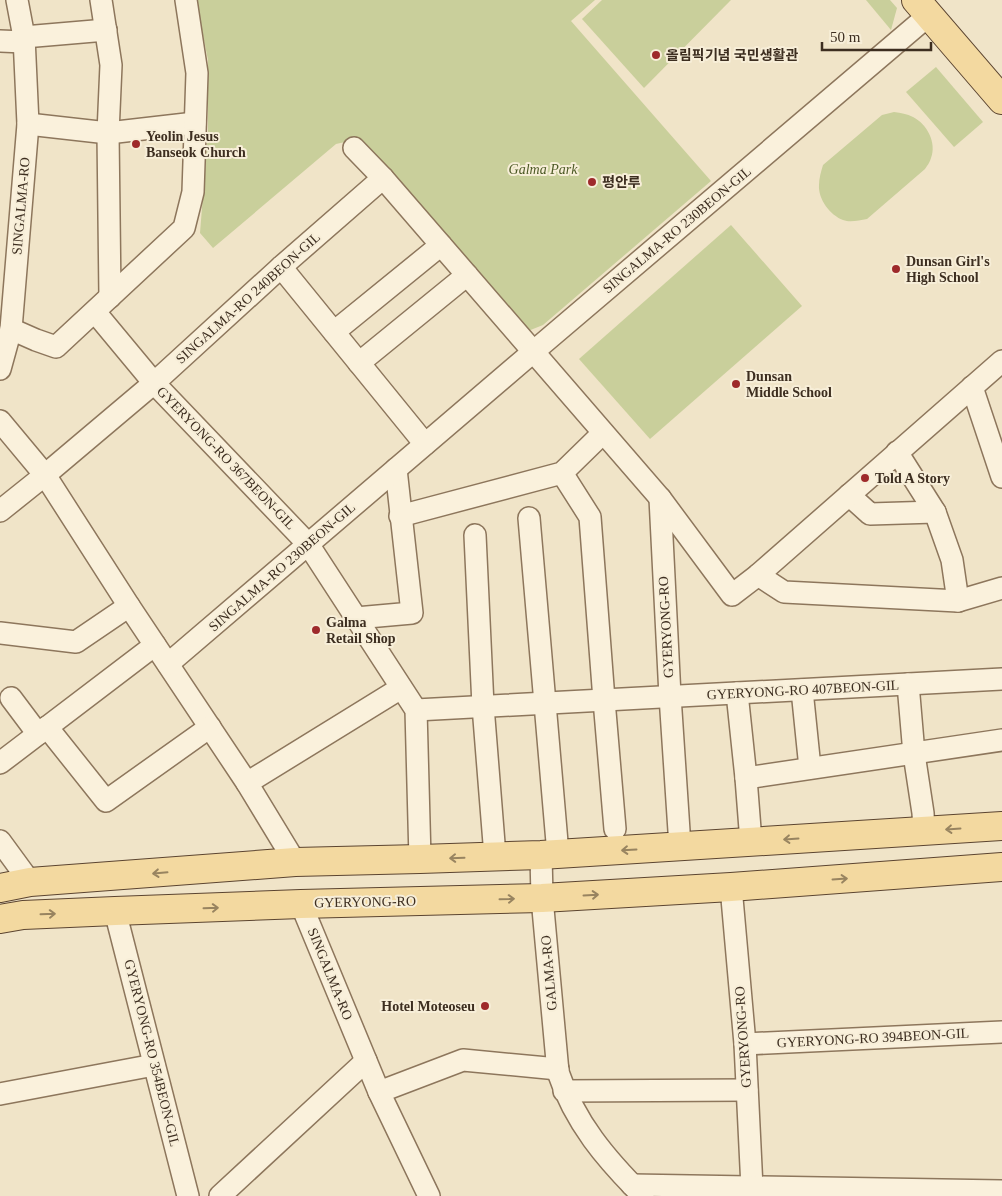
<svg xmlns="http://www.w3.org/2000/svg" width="1002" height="1196" font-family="'Times New Roman','Noto Sans KR',serif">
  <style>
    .green { fill: #c9cf9b }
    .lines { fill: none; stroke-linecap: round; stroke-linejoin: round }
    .minor-casing { stroke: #8d765c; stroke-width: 24 }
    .major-casing { stroke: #5b4430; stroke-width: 30 }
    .minor { stroke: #faf1dc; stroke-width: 21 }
    .major { stroke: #f3d9a0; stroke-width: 28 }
    .oneway { stroke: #988460 }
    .poi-dot { fill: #9e2a2b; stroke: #f7eed8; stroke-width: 2 }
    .labels { text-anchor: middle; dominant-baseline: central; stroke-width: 4; stroke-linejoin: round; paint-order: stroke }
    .poi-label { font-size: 14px; font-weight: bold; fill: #3d2e20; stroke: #f7eed8; text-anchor: start }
    .park-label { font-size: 14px; font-style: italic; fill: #4d5a26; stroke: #f7eed8 }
    .street-label { font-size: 14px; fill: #3d2e20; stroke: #f7eed8 }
  </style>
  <rect width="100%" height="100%" fill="#f0e4c8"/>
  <g class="green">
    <path d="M 196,0 L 595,0 L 571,21 L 711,181 L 543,325 L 528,331 L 365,144 L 354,140 L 336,144 L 213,248 L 200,233 L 208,132 L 208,60 Z"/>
    <path d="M 602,0 L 731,0 L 644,88 L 582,19 Z"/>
    <path d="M 866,0 L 890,0 L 897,8 L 891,30 Z"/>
    <path d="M 936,67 L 983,122 L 954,147 L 906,92 Z"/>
    <path d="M 894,112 C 901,113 907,114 913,117 C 927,124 937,143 931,158 C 930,162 927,166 925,169 L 867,219 C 859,220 851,223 843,220 C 830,215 818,199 819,185 C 819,178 821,172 823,165 L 882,115 Z"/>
    <path d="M 731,225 L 802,306 L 650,439 L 579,359 Z"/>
  </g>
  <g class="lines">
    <defs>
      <g id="minor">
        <path d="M 101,0 L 111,65 L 108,133 L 110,297"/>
        <path d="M 24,37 L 106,30"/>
        <path d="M 0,41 L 24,42"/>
        <path d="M 28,124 L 108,133 L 195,123"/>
        <path d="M 354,148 L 383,178"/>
        <path d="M 281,267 L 425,444"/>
        <path d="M 95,312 L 154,383 L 308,544 L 416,710 L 420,859"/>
        <path d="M 11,329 L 36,340 L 56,347 L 184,228 L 193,192 L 197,73 L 186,0"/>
        <path d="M 334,332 L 441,245"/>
        <path d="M 359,363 L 467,275"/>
        <path d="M 0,369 L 11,329 L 28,124 L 24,37 L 17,0"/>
        <path d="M 972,387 L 1002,477"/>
        <path d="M 0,421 L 45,475 L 129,606 L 247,783 L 295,862"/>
        <path d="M 897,452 L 935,512 L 952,560 L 958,601"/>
        <path d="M 562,473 L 590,517 L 604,700 L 615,829"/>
        <path d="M 849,495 L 870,514 L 935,512"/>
        <path d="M 660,498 L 670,696 L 680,846"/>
        <path d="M 0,511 L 45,475 L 154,383 L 281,267 L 383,178 L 660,498 L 732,595 L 758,575 L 1002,361"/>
        <path d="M 400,516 L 562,473 L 603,433"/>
        <path d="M 529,518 L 558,854"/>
        <path d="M 475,535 L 483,706 L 495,856"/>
        <path d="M 758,575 L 784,592 L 958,601 L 1002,588"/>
        <path d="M 356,618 L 412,613 L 396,469"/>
        <path d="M 0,633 L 76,642 L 129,606"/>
        <path d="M 168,664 L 533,352 L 929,15"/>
        <path d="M 908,684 L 914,754 L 923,813 L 924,831"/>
        <path d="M 802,690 L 810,768"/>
        <path d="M 737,693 L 746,778 L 751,842"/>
        <path d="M 11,698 L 38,734"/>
        <path d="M 416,710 L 1002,679"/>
        <path d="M 47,727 L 106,801 L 210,727"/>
        <path d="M 0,763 L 155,645"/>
        <path d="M 746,778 L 1002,740"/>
        <path d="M 247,783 L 401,688"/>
        <path d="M 0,841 L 30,882"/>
        <path d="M 541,855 L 542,898 L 558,1072 C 575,1123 606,1159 643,1196"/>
        <path d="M 731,887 L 745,1044 L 752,1188"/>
        <path d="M 301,904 L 379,1092 L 429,1196"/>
        <path d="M 115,911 L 188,1196"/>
        <path d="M 745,1044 L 1002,1032"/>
        <path d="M 564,1091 L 747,1090"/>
        <path d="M 379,1092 L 463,1060 L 558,1069"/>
        <path d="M 0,1094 L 154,1065"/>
        <path d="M 632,1185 L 1002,1191"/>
        <path d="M 220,1196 L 366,1061"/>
      </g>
      <g id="major">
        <path d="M 916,0 L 1002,100"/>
        <path d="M 0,888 L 30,882 L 295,862 L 420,859 L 541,855 L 1002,826"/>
        <path d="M 0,919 L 23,915 L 115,911 L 301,904 L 542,898 L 731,887 L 1002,867"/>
      </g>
    </defs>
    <use href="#minor" class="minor-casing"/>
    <use href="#major" class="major-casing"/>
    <use href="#minor" class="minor"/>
    <use href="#major" class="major"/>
  </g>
  <defs><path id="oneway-shaft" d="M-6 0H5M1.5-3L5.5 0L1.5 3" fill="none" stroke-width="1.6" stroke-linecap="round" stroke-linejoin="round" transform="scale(1.25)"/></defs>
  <g class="oneway">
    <use href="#oneway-shaft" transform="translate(953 829) rotate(176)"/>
    <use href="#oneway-shaft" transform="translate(791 839) rotate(176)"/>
    <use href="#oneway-shaft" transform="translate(629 850) rotate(177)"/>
    <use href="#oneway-shaft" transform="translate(457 858) rotate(178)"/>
    <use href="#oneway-shaft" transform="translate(160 873) rotate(175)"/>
    <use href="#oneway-shaft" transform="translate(840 879) rotate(-4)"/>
    <use href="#oneway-shaft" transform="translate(591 895) rotate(-3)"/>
    <use href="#oneway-shaft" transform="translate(507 899) rotate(-2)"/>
    <use href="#oneway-shaft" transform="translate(211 908) rotate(-2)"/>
    <use href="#oneway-shaft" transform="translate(48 914) rotate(-2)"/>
  </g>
  <g class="poi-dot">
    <circle cx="656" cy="55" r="5"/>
    <circle cx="136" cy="144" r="5"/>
    <circle cx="592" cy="182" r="5"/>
    <circle cx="896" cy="269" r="5"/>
    <circle cx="736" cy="384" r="5"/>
    <circle cx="865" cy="478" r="5"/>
    <circle cx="316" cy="630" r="5"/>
    <circle cx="485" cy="1006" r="5"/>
  </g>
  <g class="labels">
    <g class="poi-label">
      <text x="666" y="55">올림픽기념 국민생활관</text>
      <text x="146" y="136">Yeolin Jesus<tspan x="146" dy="16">Banseok Church</tspan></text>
      <text x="602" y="182">평안루</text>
      <text x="906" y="261">Dunsan Girl's<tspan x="906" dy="16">High School</tspan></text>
      <text x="746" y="376">Dunsan<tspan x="746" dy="16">Middle School</tspan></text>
      <text x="875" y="478">Told A Story</text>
      <text x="326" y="622">Galma<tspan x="326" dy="16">Retail Shop</tspan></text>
      <text x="475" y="1006" text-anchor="end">Hotel Moteoseu</text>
    </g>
    <g class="park-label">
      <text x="543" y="169">Galma Park</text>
    </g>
    <g class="street-label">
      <text transform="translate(21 206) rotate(-85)">SINGALMA-RO</text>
      <text transform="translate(677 230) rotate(-40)">SINGALMA-RO 230BEON-GIL</text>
      <text transform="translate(248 298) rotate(-42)">SINGALMA-RO 240BEON-GIL</text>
      <text transform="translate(226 458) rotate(46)">GYERYONG-RO 367BEON-GIL</text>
      <text transform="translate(282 567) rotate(-41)">SINGALMA-RO 230BEON-GIL</text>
      <text transform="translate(666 627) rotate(-93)">GYERYONG-RO</text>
      <text transform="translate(803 690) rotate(-3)">GYERYONG-RO 407BEON-GIL</text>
      <text transform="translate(365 902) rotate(-1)">GYERYONG-RO</text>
      <text transform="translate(549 973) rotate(-95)">GALMA-RO</text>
      <text transform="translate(330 974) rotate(68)">SINGALMA-RO</text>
      <text transform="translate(743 1037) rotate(-94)">GYERYONG-RO</text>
      <text transform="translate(873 1038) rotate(-3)">GYERYONG-RO 394BEON-GIL</text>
      <text transform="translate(152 1053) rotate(76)">GYERYONG-RO 354BEON-GIL</text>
    </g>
  </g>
  <path d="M822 42v8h109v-8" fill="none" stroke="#3d2e20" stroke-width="2.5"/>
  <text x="830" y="42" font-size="15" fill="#3d2e20" stroke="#f7eed8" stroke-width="4" paint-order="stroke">50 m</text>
</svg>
